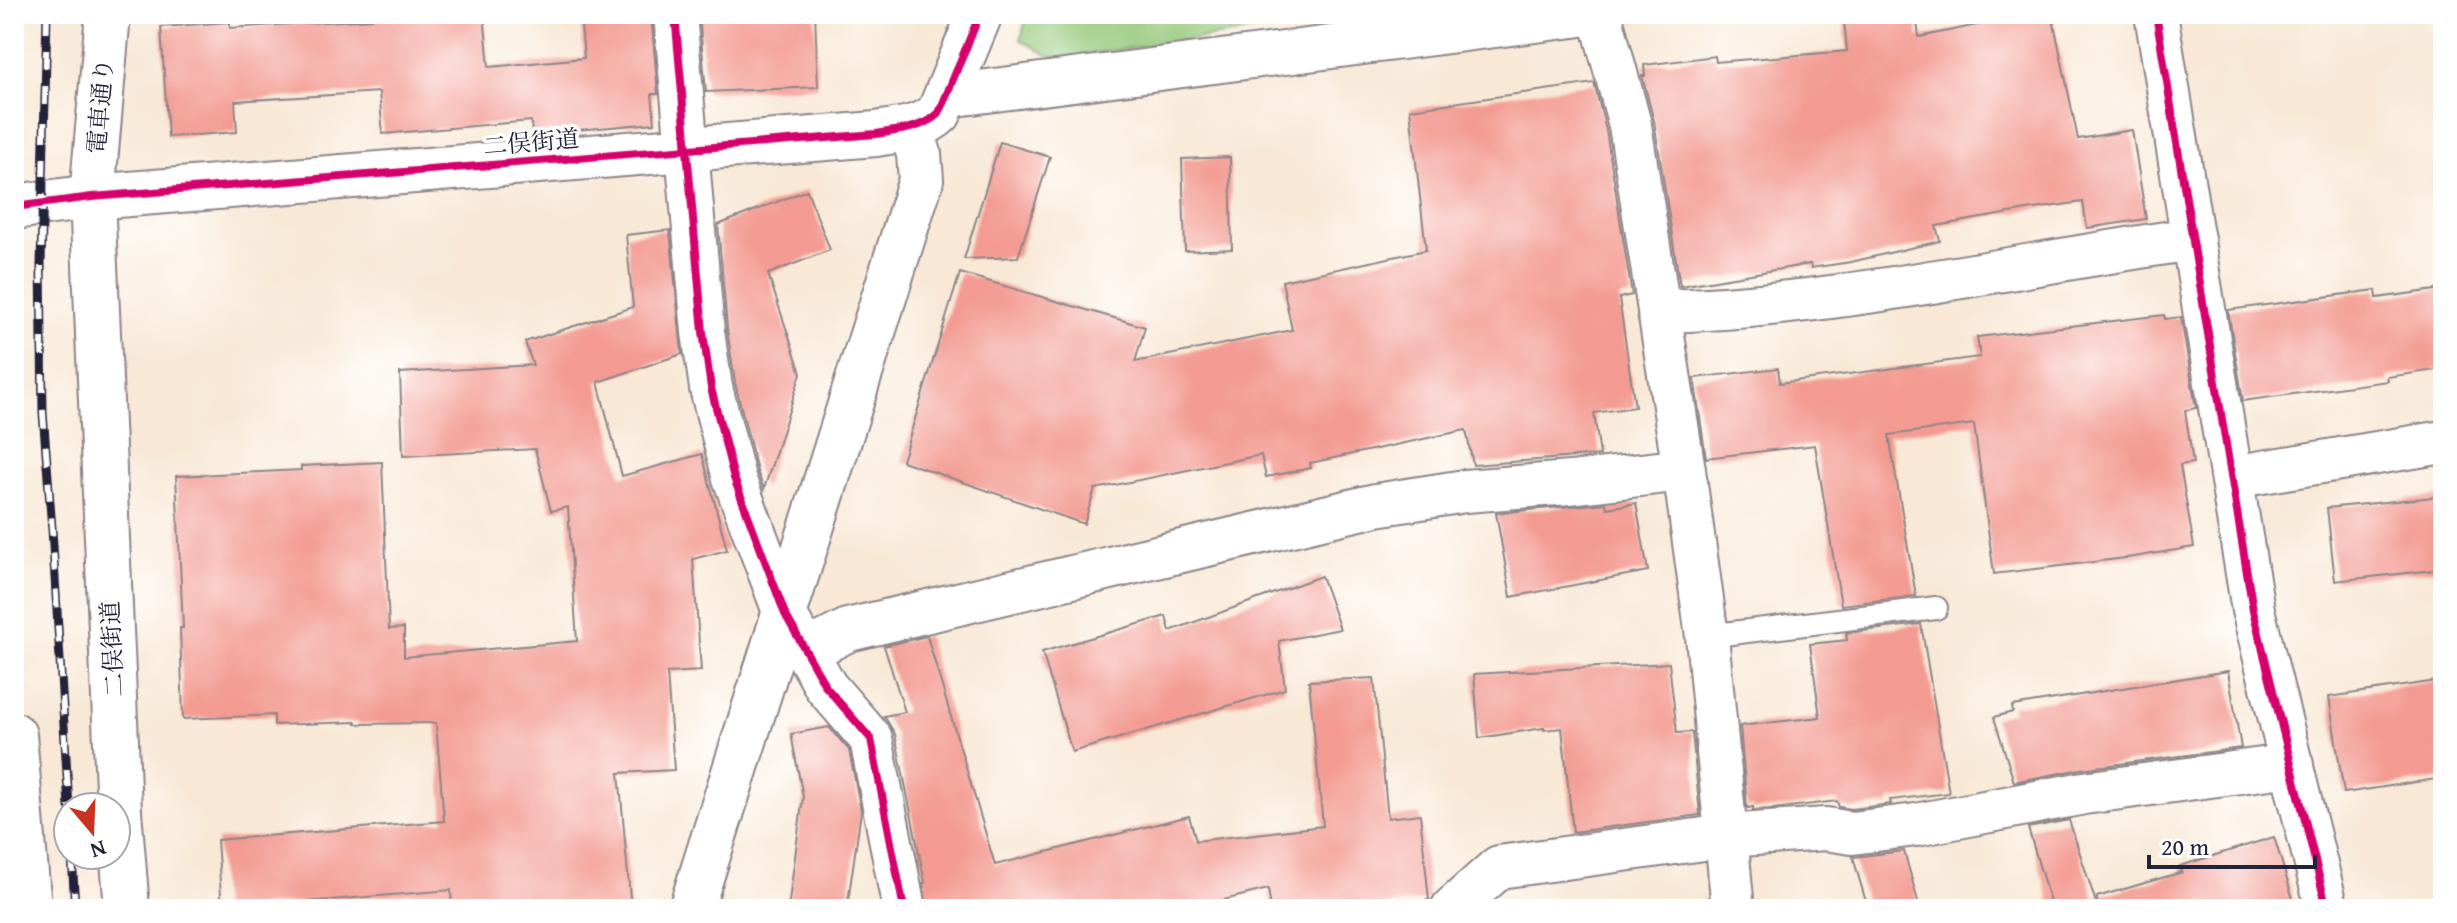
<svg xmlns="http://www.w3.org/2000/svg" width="2457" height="923" font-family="'Gentium Book Plus','Noto Serif JP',serif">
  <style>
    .green { fill: #94c778; stroke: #5b745a; stroke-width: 2 }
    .building { fill: #f39b92 }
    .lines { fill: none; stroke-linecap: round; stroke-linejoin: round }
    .service-casing { stroke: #8d8588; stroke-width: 26 }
    .minor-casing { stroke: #8d8588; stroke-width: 46 }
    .tertiary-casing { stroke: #8d8588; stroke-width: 48 }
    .service { stroke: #fff; stroke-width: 22 }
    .minor { stroke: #fff; stroke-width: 42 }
    .tertiary { stroke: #fff; stroke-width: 44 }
    .rail-casing { stroke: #22223b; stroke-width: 9 }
    .rail { stroke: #fff; stroke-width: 6; stroke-dasharray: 18; stroke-linecap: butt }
    .cycleway-casing { stroke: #fff; stroke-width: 13 }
    .cycleway { stroke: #d6006c; stroke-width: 8 }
    .labels { text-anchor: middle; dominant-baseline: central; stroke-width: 7; stroke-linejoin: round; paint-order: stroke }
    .street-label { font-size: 24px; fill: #22223b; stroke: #fff }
  </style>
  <rect width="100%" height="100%" fill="#fff"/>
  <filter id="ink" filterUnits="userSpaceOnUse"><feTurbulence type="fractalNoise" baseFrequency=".0125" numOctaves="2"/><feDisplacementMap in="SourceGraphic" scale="16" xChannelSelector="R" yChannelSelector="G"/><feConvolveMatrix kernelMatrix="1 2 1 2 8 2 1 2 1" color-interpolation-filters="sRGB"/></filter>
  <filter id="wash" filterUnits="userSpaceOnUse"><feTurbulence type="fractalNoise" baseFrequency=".006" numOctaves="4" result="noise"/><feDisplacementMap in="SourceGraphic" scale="32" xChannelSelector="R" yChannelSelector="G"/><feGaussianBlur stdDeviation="1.8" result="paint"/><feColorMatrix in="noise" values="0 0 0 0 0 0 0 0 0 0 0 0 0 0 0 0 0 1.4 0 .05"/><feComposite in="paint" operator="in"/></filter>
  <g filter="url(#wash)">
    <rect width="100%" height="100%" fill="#f8e8d5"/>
    <path class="green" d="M 1027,14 L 1352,14 L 1352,17 L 1055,59 L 1021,40 Z"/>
    <g id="blocks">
      <g class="building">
        <path d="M 371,14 L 484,14 L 489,67 L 584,58 L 580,14 L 651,14 L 658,94 L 652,94 L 655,123 L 532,134 L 531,121 L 383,134 L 379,92 L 235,101 L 237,132 L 168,137 L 161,27 L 230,22 L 230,28 L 372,19 Z"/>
        <path d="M 699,14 L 815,14 L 818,87 L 706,92 Z"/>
        <path d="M 1897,14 L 1916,14 L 1919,37 L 2030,14 L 2052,14 L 2078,139 L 2132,130 L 2146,219 L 2087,228 L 2083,202 L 2027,210 L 1936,226 L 1940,241 L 1851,262 L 1811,268 L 1810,264 L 1680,286 L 1654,121 L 1642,76 L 1645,76 L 1644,65 L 1715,56 L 1716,62 L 1847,51 L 1844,21 Z"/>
        <path d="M 1594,83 L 1606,130 L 1632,295 L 1619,298 L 1635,407 L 1594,413 L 1600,455 L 1473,465 L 1466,430 L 1310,463 L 1311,468 L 1266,477 L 1261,455 L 1095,489 L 1084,524 L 902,461 L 960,273 L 1145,327 L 1135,362 L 1292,330 L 1282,281 L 1426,250 L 1410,109 Z"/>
        <path d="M 1000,142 L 1050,157 L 1018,257 L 964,259 Z"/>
        <path d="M 1230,157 L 1232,249 L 1185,251 L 1182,159 Z"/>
        <path d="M 807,190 L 830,250 L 768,274 L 801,373 L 764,489 L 757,471 L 735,383 L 727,329 L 718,225 Z"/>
        <path d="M 670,230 L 682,354 L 598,382 L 622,476 L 702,454 L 727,550 L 693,559 L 701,671 L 667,673 L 674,770 L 619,773 L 631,909 L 452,909 L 451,890 L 222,909 L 217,840 L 444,821 L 436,723 L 356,724 L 356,722 L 274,725 L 274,715 L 183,719 L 180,628 L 183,628 L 176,476 L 301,470 L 301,466 L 382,462 L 389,629 L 404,628 L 404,657 L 577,641 L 568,507 L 551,511 L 535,449 L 403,456 L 400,373 L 533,365 L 525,342 L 633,307 L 626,235 Z"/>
        <path d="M 2443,289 L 2443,369 L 2387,377 L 2388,381 L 2243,401 L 2228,310 L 2376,290 L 2377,298 Z"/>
        <path d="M 2164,315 L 2165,319 L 2181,317 L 2196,408 L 2185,410 L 2193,463 L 2180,465 L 2194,547 L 2134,557 L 1994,574 L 1974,424 L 1889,435 L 1916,596 L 1841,605 L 1815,445 L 1706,458 L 1694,378 L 1778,368 L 1780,383 L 1980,357 L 1977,337 Z"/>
        <path d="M 2443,496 L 2443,569 L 2335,581 L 2327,508 Z"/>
        <path d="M 1606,503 L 1607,508 L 1636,503 L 1648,571 L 1511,597 L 1496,513 Z"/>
        <path d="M 1321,576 L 1340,629 L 1279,641 L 1285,689 L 1072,752 L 1042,652 L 1166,616 L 1170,631 Z"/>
        <path d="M 1921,624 L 1949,793 L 1890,800 L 1891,804 L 1852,809 L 1839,807 L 1837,801 L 1773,809 L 1753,810 L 1753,807 L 1747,808 L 1740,726 L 1820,717 L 1810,644 L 1847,640 L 1846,633 Z"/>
        <path d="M 927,636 L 995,865 L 1189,816 L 1196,841 L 1323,826 L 1309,681 L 1374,678 L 1388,818 L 1420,814 L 1429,900 L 1359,909 L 1271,909 L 1268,889 L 1188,909 L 927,909 L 923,883 L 925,883 L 895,734 L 884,716 L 905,712 L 884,646 Z"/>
        <path d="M 1669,663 L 1677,733 L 1692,732 L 1700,815 L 1573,832 L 1562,728 L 1544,730 L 1544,728 L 1479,738 L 1474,674 Z"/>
        <path d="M 2228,671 L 2241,748 L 2081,769 L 2014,782 L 1994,717 L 2013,712 L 2012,706 Z"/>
        <path d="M 2443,680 L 2443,778 L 2344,793 L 2329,697 Z"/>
        <path d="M 829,727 L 849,750 L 861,811 L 847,909 L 788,909 L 803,797 L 791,734 Z"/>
        <path d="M 2069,820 L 2098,909 L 2052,909 L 2028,828 Z"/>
        <path d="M 2274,837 L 2296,909 L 2098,909 L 2097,897 L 2182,872 L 2180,866 Z"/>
        <path d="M 1904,851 L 1920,909 L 1868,909 L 1853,857 Z"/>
      </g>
    </g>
  </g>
  <g filter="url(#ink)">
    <use href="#blocks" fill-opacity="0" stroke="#8d8588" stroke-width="2"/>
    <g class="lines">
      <defs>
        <path id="service" d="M 1707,636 L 1936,608"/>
        <g id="minor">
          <path d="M 675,14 L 703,332 L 711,388 L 734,478 L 785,614 L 826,687 L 871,739 L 904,909"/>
          <path d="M 1600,14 L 1630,125 L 1684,470 L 1707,636 L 1733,909"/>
          <path d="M 2156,14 L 2253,610 L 2327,909"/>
          <path d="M 948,96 L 1589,14"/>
          <path d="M 1659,311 C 1839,307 2015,264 2193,239"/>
          <path d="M 2232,477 L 2443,442"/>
          <path d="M 805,652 L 848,630 L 1376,505 L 1465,491 L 1570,483 L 1684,470"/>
          <path d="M 1452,909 L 1499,867 L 1726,836 L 1826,829 L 1852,833 L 1916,825 L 2084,793 L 2292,765"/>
        </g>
        <g id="tertiary">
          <path d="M 108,14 L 92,197 L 119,811 L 127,909"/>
          <path d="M 14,207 L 92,197 L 876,134 C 899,130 922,129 939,113 L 980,14"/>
          <path d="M 14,735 L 29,909"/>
          <path d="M 691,909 L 921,180 L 919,154 L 911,128"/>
        </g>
      </defs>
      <use href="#service" class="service-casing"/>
      <use href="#minor" class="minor-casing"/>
      <use href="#tertiary" class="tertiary-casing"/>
      <use href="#service" class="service"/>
      <use href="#minor" class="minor"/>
      <use href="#tertiary" class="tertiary"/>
      <defs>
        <g id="rail">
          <path d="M 47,14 L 41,265 L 43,413 L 52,529 L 69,807"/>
          <path d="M 72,855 L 75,909"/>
        </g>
      </defs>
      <use href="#rail" class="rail-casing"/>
      <use href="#rail" class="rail"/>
      <defs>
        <g id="cycleway">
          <path d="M 675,14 L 703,332 L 711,388 L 734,478 L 785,614 L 826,687 L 871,739 L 904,909"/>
          <path d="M 2156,14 L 2253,610 L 2327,909"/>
          <path d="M 14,207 L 92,197 L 876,134 C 899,130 922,129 939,113 L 980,14"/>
        </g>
      </defs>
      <use href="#cycleway" class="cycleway-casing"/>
      <use href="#cycleway" class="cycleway"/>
    </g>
  </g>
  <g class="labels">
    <g class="street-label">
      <text transform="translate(100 106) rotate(-85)">電車通り</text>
      <text transform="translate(531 142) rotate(-5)">二俣街道</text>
      <text transform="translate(112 649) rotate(-93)">二俣街道</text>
    </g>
  </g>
  <rect width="2457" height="923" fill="none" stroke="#fff" stroke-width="48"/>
  <g transform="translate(92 831) rotate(161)"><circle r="38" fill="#ffffff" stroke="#a7a7b1" stroke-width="2"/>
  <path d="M0-6L14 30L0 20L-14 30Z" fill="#c8321e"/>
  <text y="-12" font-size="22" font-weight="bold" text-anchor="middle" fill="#22223b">N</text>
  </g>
  <path d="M2149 855v12h166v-12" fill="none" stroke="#22223b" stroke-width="4"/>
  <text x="2161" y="855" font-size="24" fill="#22223b" stroke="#ffffff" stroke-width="6" paint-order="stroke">20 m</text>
</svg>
